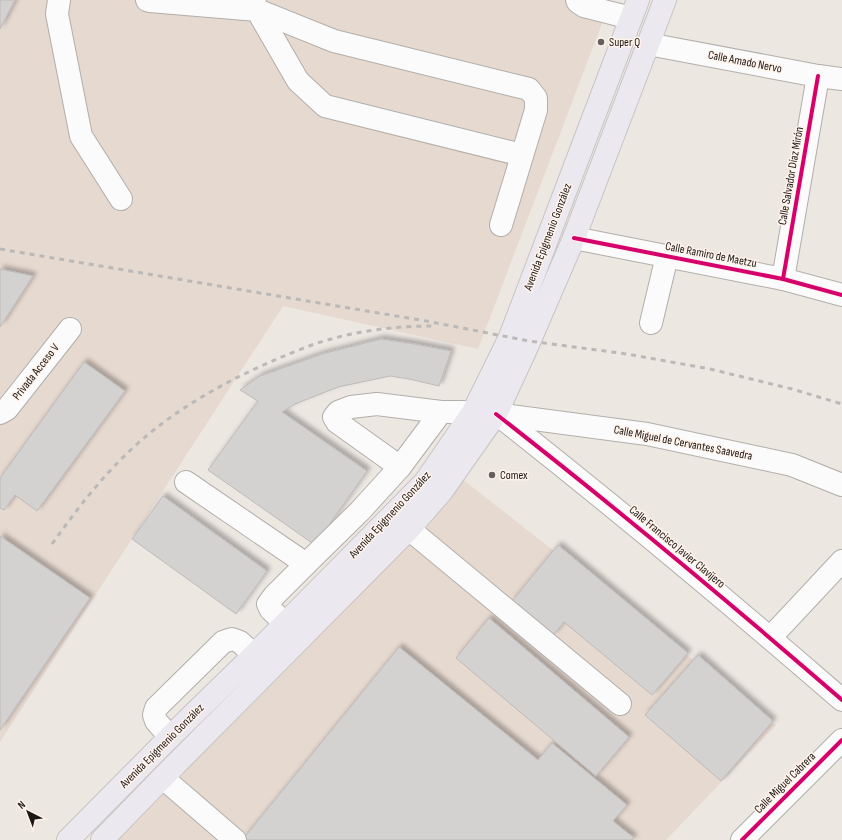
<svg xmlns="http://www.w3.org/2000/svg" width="842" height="840" font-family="'Sofia Sans Condensed',sans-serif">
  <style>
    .built { fill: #e6d9d0 }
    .building { fill: #d4d1d1; stroke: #bdbab9; filter: url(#shadow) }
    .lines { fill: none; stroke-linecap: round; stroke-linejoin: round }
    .minor-casing { stroke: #b2aeaa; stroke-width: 24 }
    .major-casing { stroke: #c7c4c1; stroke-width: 24 }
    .minor { stroke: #fcfbfb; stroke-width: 22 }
    .major { stroke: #ece8f0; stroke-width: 22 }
    .rail { stroke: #bbb9b8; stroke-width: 3; stroke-dasharray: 5 5; stroke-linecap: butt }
    .cycleway-casing { stroke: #fff3eb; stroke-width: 6 }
    .cycleway { stroke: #d6006c; stroke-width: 4 }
    .poi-dot { fill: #65605d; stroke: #fff3eb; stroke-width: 1.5 }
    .labels { text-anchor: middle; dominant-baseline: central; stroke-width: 3; stroke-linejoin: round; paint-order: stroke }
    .poi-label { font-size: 12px; fill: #1c1815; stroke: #fff3eb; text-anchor: start }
    .street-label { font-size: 12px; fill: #1c1815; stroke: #fff3eb }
  </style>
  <defs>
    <filter id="shadow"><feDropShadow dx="3.5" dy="-3.5" stdDeviation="2" flood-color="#0004"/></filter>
  </defs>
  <rect width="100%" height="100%" fill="#ede7e2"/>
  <g class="built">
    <path d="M 0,0 L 611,0 L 478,349 L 283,306 L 0,742 Z"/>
    <path d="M 457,475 L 776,725 L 666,840 L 116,840 Z"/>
  </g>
  <g class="building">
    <path d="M 0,0 L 15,0 L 0,29 Z"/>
    <path d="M 0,269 L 33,276 L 0,327 Z"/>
    <path d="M 381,339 L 414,344 L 451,351 L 439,386 L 409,379 L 390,376 L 338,387 L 295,404 L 282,412 L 367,471 L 315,545 L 208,470 L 258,401 L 240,390 L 260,376 L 322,354 Z"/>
    <path d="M 84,362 L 125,391 L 37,511 L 15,495 L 4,510 L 0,508 L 0,478 Z"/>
    <path d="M 163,496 L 267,571 L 236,614 L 132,539 Z"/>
    <path d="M 0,536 L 90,598 L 0,730 Z"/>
    <path d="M 558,545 L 688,653 L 652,695 L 564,622 L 553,635 L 512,601 Z"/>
    <path d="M 489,618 L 629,737 L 596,776 L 456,658 Z"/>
    <path d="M 399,647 L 538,760 L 552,743 L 627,805 L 613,821 L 634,838 L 632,840 L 244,840 L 243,839 Z"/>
    <path d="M 698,655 L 773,721 L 721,781 L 645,715 Z"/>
  </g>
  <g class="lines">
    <defs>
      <g id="minor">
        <path d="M 59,0 L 57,14 L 81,136 L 121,199"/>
        <path d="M 147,0 L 150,1 L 257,10 L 298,81 L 325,106 L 522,155"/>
        <path d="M 254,0 L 257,10 L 334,41 L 529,89 L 536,98 L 536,110 L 501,225"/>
        <path d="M 577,0 L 578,2 L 584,6 L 631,18"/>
        <path d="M 648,44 L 818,76 L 842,79"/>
        <path d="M 574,238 L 783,279 L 842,295"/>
        <path d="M 783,279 L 818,76"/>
        <path d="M 651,323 L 667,256"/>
        <path d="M 0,413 L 7,409 L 70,329"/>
        <path d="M 497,414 C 614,506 729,602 842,700"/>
        <path d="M 400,467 L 337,422 L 334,417 L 338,412 L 351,407 L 377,404 L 441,412"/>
        <path d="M 186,482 L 306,564 L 274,596 L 268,604 L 271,610 L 285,623"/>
        <path d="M 409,529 L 620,704"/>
        <path d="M 306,564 L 360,511 L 400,467 L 441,412 L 473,412 L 496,414 L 647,434 L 792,465 L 842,485"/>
        <path d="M 770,638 L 842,561"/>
        <path d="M 170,737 L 156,721 L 154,715 L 156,708 L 223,642 L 232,639 L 240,642 L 254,655"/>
        <path d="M 163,778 L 235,840"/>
        <path d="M 742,840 L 842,740"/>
      </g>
      <g id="major">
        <path d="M 68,840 L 170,737 L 254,655 L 425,482 L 473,412 L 510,337 L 638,0"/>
        <path d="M 102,840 L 167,773 L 409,529 L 442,491 L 496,414 L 527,347 L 574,238 L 665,0"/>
      </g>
    </defs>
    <use href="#minor" class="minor-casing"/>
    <use href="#major" class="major-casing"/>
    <use href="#minor" class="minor"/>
    <use href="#major" class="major"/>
    <g class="rail">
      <path d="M 0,249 L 426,321 L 529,341 L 627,354 L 710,369 L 792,389 L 842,404"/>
      <path d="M 52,544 C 77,509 103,475 136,445 C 177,408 226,381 277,359 C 294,352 312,344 331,339 C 363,330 398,326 432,326"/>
    </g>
    <defs>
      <g id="cycleway">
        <path d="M 574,238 L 783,279 L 842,295"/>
        <path d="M 783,279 L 818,76"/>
        <path d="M 496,414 C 614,506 729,602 842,700"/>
        <path d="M 742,840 L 842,740"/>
      </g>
    </defs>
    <use href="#cycleway" class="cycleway-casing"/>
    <use href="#cycleway" class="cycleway"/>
  </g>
  <g class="poi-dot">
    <circle cx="601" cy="42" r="4"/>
    <circle cx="492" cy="475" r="4"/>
  </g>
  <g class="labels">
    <g class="poi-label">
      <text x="609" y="42">Super Q</text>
      <text x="500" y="475">Comex</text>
    </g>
    <g class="street-label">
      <text transform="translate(745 62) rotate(11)">Calle Amado Nervo</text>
      <text transform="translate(791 176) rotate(-80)">Calle Salvador Díaz Mirón</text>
      <text transform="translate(548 237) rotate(-69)">Avenida Epigmenio González</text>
      <text transform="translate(711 255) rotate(11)">Calle Ramiro de Maetzu</text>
      <text transform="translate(36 372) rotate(-52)">Privada Acceso V</text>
      <text transform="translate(683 443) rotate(11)">Calle Miguel de Cervantes Saavedra</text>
      <text transform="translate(390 515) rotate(-47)">Avenida Epigmenio González</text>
      <text transform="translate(677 547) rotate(40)">Calle Francisco Javier Clavijero</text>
      <text transform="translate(162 746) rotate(-45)">Avenida Epigmenio González</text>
      <text transform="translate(785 783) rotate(-45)">Calle Miguel Cabrera</text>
    </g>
  </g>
  <g transform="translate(28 812) rotate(318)" stroke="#fff3eb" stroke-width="3" paint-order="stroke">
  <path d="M0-3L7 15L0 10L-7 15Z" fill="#1c1815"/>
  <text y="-6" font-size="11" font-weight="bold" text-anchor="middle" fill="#1c1815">N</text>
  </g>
</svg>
